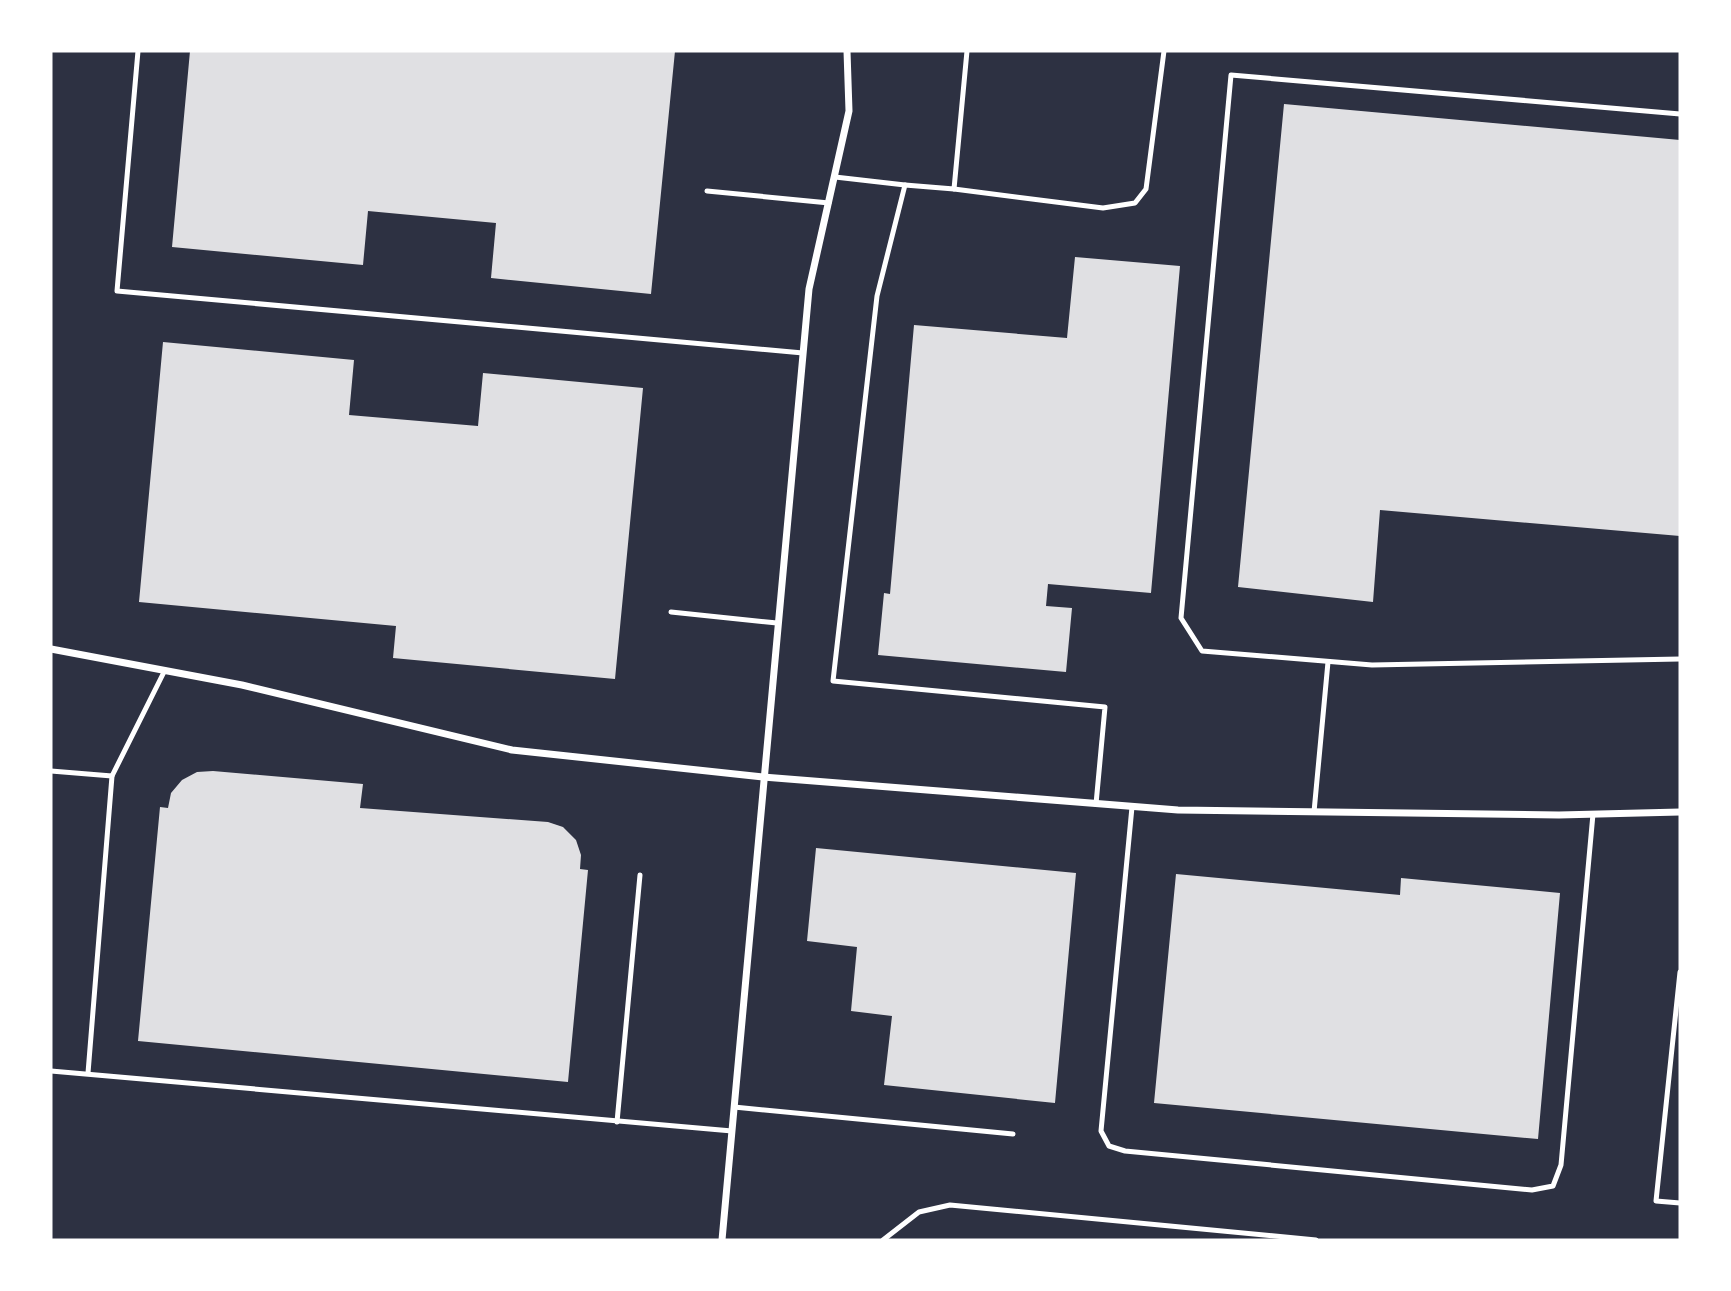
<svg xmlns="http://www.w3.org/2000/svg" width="1731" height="1291" font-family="Raleway,sans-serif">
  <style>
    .building { fill: #e0e0e3 }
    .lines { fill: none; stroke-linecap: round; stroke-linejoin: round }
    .service { stroke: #fff; stroke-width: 5 }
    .minor { stroke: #fff; stroke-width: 7 }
  </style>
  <rect width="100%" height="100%" fill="#2d3142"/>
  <g class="building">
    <path d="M 190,51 L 675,51 L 651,294 L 491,278 L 496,223 L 368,211 L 363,265 L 172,247 Z"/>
    <path d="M 1284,104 L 1680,140 L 1680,536 L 1380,510 L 1373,602 L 1238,587 Z"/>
    <path d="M 1075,257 L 1180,266 L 1151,593 L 1048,584 L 1046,606 L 1072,608 L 1066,672 L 878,655 L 884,593 L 890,594 L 914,325 L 1067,338 Z"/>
    <path d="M 163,342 L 354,360 L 349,415 L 478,426 L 483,373 L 643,388 L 615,679 L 393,658 L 396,626 L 139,602 Z"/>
    <path d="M 213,771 L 363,784 L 360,808 L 548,822 L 563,827 L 576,840 L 581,855 L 580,869 L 588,870 L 568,1082 L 138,1041 L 160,807 L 168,808 L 171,793 L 182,780 L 197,772 Z"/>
    <path d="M 816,848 L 1076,873 L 1055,1103 L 884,1085 L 892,1016 L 851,1011 L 857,947 L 807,941 Z"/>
    <path d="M 1176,874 L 1400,895 L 1401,878 L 1560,893 L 1538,1139 L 1154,1103 Z"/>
  </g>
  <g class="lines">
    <g class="service">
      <path d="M 138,51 L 117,291 L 803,353"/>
      <path d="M 967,51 L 954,189 L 905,185 L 877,296 L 833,681 L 1105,707 L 1096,804"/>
      <path d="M 1680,114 L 1231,75 L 1181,618 L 1202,651 L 1372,665 L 1680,659"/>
      <path d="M 835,177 L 905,185"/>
      <path d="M 954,189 L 1103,208 L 1135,203 L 1146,189 L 1164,51"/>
      <path d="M 707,191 L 829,203"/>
      <path d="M 671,612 L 777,623"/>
      <path d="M 51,771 L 112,776 L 165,670"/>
      <path d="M 1132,807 L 1101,1131 L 1109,1146 L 1125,1151 L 1532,1190 L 1553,1186 L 1561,1165 L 1593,814"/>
      <path d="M 1314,812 L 1328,662"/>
      <path d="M 1680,972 L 1656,1201 L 1680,1203"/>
      <path d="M 51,1071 L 732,1131"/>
      <path d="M 88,1073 L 112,776"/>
      <path d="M 734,1107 L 1013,1134"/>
      <path d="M 617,1122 L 640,875"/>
      <path d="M 883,1240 L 919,1212 L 950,1205 L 1316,1240"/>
    </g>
    <g class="minor">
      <path d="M 51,649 L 242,685 L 512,750 L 763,777 L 1178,810 L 1559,815 L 1680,812"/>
      <path d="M 722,1240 L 809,289 L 849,111 L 847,51"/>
    </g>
  </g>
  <rect width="1731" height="1291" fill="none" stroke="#ffffff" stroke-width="105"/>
</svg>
